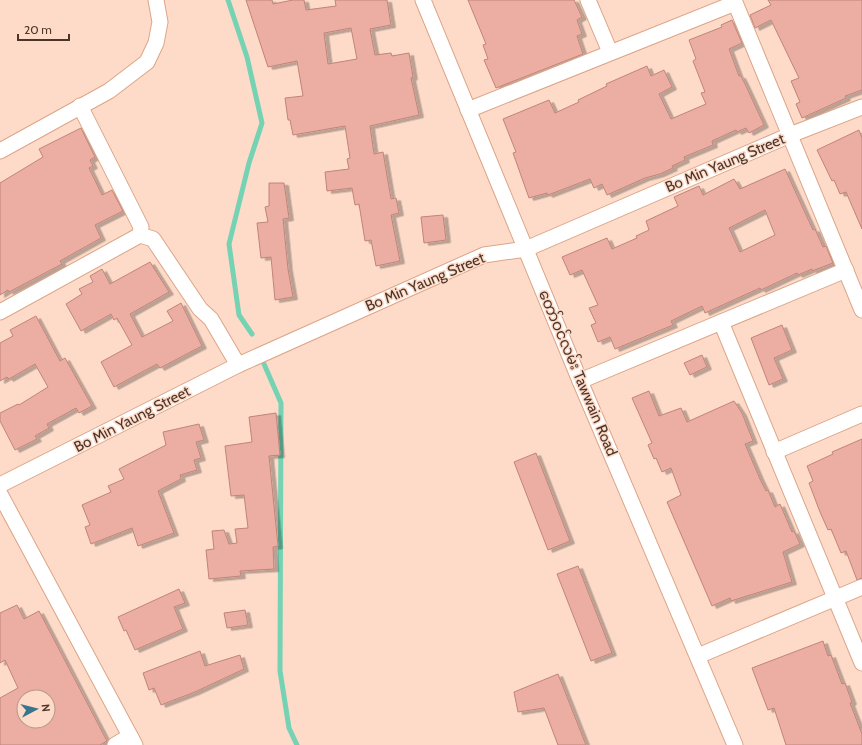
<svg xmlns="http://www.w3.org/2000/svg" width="862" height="745" font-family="Cabin,'Noto Sans Myanmar',sans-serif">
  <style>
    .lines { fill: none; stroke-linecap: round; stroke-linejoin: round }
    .stream { stroke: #75d2b3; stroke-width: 5 }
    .building { fill: #ecada2; stroke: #c0847a; fill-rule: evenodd; filter: url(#shadow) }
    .minor-casing { stroke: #dca587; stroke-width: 17 }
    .minor { stroke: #fff; stroke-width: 15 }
    .labels { text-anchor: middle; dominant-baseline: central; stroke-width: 3; stroke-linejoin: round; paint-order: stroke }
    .street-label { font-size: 15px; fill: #4b3529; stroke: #fedbc9 }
  </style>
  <defs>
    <filter id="shadow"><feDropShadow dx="4.5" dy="2.5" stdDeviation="0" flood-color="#0004"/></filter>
  </defs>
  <rect width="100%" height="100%" fill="#fedbc9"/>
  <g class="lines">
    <g class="stream">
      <path d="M 228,0 L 247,57 L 262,123 L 249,163 L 229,244 L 239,315 L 252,334"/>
      <path d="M 264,364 L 281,403 L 280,671 L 289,728 L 297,745"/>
    </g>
  </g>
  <g class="building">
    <path d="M 246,0 L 272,0 L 273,4 L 293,0 L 304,0 L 306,10 L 336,6 L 335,0 L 387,0 L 391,25 L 370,29 L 375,55 L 391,53 L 392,56 L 409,53 L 413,77 L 411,78 L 419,115 L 370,126 L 374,154 L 383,152 L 391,199 L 396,198 L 399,213 L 391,215 L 400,261 L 376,266 L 371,240 L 365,241 L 359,204 L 355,205 L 352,188 L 327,191 L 325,172 L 349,169 L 347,159 L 350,158 L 345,126 L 293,135 L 290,120 L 288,120 L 285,98 L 303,96 L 297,61 L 268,67 ZM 351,28 L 357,59 L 328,64 L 324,33 Z"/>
    <path d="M 468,0 L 574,0 L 582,17 L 577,20 L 582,34 L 577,36 L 583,54 L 496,88 L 484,60 L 488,59 L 483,45 L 486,44 Z"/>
    <path d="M 768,0 L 862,0 L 862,90 L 845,96 L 846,98 L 802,118 L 796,104 L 800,102 L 791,81 L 799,78 L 771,20 L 755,28 L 750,15 L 771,5 Z"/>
    <path d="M 732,20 L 742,43 L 729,49 L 739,76 L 741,76 L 746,86 L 764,125 L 749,133 L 746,128 L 737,132 L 736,130 L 712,141 L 713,145 L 684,157 L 685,160 L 672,166 L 673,168 L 660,174 L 645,178 L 607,195 L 602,184 L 594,188 L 590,179 L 548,195 L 547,193 L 529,198 L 513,153 L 516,152 L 503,119 L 549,100 L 555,113 L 579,102 L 578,100 L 607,86 L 606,84 L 647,66 L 651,76 L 664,70 L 672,87 L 659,94 L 671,119 L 706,104 L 701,93 L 705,92 L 693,61 L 696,59 L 689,40 L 722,27 L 721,25 Z"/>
    <path d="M 81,128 L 95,157 L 90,160 L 93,166 L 89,168 L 102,195 L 112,190 L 123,211 L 95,225 L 101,238 L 60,261 L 62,264 L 9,292 L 8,290 L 0,295 L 0,183 L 43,157 L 39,149 Z"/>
    <path d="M 859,130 L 862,138 L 862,229 L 846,192 L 840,194 L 834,180 L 832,181 L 817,150 Z"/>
    <path d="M 785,169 L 813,230 L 815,229 L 823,247 L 826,246 L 833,263 L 812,271 L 812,269 L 798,275 L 797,273 L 761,290 L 760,288 L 705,313 L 702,306 L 671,321 L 673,325 L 615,349 L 610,337 L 598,342 L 591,325 L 596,323 L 589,308 L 598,305 L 582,270 L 570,275 L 562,257 L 607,238 L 612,249 L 637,238 L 636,236 L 649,230 L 646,221 L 678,206 L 674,197 L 699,186 L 703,195 L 734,179 L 740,189 ZM 765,210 L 775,235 L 740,252 L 729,228 Z"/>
    <path d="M 269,183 L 284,183 L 289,218 L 283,219 L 288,269 L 293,297 L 275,300 L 271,257 L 261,258 L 257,223 L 268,222 L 265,207 L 269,206 Z"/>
    <path d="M 443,215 L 446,240 L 424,243 L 421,217 Z"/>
    <path d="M 150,262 L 169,292 L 130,314 L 142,337 L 173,321 L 167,311 L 181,303 L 202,346 L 160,368 L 157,364 L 114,387 L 101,362 L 132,345 L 117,318 L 114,320 L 111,314 L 81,331 L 66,304 L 82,294 L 79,289 L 93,282 L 90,276 L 102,269 L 110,284 Z"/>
    <path d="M 36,316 L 60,361 L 65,358 L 92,406 L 79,413 L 76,408 L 47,424 L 49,428 L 35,436 L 37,439 L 15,450 L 0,421 L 0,413 L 18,404 L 19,405 L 48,387 L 35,364 L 9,379 L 7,377 L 0,381 L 0,343 L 13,336 L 10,330 Z"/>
    <path d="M 782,325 L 792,350 L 774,358 L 783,379 L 769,385 L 751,338 Z"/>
    <path d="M 702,355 L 707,367 L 690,375 L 684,363 Z"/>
    <path d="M 649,391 L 659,416 L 681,408 L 687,422 L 734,401 L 742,413 L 753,441 L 745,444 L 760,479 L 766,491 L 768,490 L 775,507 L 780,504 L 792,532 L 794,531 L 800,544 L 783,552 L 792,582 L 731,601 L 730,598 L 712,606 L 667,502 L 681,495 L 671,468 L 662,472 L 656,458 L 654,459 L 648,445 L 652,443 L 632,398 Z"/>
    <path d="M 276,413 L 280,455 L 269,456 L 278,546 L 273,547 L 274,569 L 240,571 L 241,576 L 209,579 L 206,550 L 214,549 L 212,531 L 224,530 L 229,544 L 237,543 L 235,529 L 248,528 L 244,495 L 231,496 L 225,446 L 252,442 L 249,417 Z"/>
    <path d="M 199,424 L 204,440 L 196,442 L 201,458 L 194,460 L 197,470 L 180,475 L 181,479 L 158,491 L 174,533 L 138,546 L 132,528 L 91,544 L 85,527 L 90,525 L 82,505 L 111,492 L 108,486 L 124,479 L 119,469 L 166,445 L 163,432 Z"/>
    <path d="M 862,439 L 862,578 L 857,580 L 846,551 L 841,553 L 831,529 L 828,530 L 820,512 L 809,483 L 813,481 L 807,466 L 833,454 L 832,452 Z"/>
    <path d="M 536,453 L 570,541 L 548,550 L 514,462 Z"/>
    <path d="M 578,566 L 612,653 L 591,661 L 557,574 Z"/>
    <path d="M 179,589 L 185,603 L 174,607 L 183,629 L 135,650 L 126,630 L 124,631 L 118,617 Z"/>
    <path d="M 17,605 L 24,619 L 39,611 L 107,741 L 100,745 L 0,745 L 0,698 L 18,688 L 5,660 L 0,663 L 0,613 ZM 24,697 L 48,697 L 48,721 L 24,721 Z"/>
    <path d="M 245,610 L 248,625 L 227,628 L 224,613 Z"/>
    <path d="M 823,641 L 828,656 L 831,655 L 842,684 L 845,683 L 852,702 L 850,703 L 862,734 L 862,745 L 786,745 L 774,708 L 768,710 L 763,697 L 752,668 Z"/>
    <path d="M 200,651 L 205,666 L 240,655 L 244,669 L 195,692 L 161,705 L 154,688 L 149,690 L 143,673 Z"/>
    <path d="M 558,674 L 586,745 L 558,745 L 544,708 L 518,712 L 514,692 Z"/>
  </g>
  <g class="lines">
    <defs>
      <g id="minor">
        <path d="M 423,0 L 580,381 L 735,745"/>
        <path d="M 588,0 L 610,52"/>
        <path d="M 734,0 L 862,310"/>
        <path d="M 468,110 L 735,3"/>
        <path d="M 0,151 L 109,91 L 147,62 L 156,43 L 160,22 L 156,0"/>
        <path d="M 140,235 L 153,239 L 200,309 L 211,319 L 238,365"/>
        <path d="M 0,312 L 140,235 L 141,227 L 80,106"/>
        <path d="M 721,322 L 862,663"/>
        <path d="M 580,381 L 846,270"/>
        <path d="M 774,452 L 862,414"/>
        <path d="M 0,485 L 238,365 L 484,255 L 526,249 L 790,135 L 862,107"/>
        <path d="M 0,494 L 135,745"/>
        <path d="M 698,656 L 862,587"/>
        <path d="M 115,745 L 130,736"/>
      </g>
    </defs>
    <use href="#minor" class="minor-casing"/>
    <use href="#minor" class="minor"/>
  </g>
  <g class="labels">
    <g class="street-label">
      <text transform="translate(725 163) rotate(-23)">Bo Min Yaung Street</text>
      <text transform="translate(425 282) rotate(-23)">Bo Min Yaung Street</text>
      <text transform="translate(578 373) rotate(67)">တော်ဝင်လမ်း Tawwain Road</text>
      <text transform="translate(132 419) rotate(-27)">Bo Min Yaung Street</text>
    </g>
  </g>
  <g transform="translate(36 709) rotate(83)"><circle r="19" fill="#fedbc9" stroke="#b69989"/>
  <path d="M0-3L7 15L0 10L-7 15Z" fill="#3b748d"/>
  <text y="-6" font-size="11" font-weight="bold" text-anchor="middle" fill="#4b3529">N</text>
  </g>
  <path d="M18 34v6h51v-6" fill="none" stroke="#4b3529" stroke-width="2"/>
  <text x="24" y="34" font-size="12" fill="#4b3529" stroke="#fedbc9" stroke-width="3" paint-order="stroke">20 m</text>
</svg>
